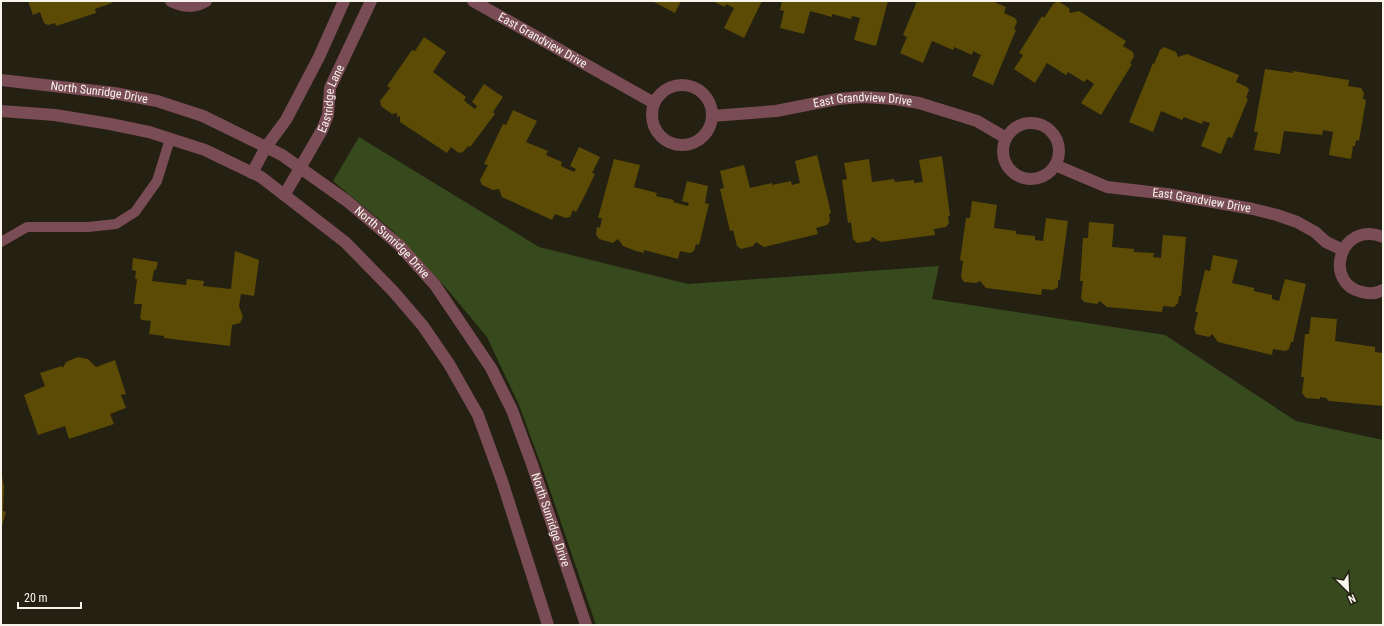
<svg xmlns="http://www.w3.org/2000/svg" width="1384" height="626" font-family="'Roboto Condensed',sans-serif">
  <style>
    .green { fill: #364a1d }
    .building { fill: #5c4b05 }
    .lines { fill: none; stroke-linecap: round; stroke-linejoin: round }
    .service { stroke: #7a4c55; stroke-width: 10 }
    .minor { stroke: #7a4c55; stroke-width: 12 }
    .tertiary { stroke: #7a4c55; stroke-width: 12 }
    .labels { text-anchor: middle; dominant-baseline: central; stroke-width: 3; stroke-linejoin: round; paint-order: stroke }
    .street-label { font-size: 12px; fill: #f7f5eb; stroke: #242012 }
  </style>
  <rect width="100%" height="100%" fill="#242012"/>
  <path class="green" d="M 359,137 L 539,247 L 688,284 L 939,266 L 932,299 L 1165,335 L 1296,421 L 1383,440 L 1383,625 L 596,625 L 544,473 L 519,405 L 487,337 L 447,289 L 393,231 L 333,181 Z"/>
  <g class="building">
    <path d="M 28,1 L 111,1 L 112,3 L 95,9 L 96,13 L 56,26 L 55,23 L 48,25 L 44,23 L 40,12 L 33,15 Z"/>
    <path d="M 652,1 L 681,1 L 675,13 Z"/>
    <path d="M 712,1 L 762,1 L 744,38 L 724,28 L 734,8 L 726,4 L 725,7 Z"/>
    <path d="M 782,1 L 888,1 L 876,46 L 854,40 L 860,18 L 852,16 L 851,19 L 832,14 L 832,17 L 810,11 L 804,34 L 780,28 L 784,11 L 780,10 Z"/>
    <path d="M 917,1 L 992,1 L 1006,7 L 1004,13 L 1015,18 L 1017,22 L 1014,29 L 1016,30 L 993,85 L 972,76 L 981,55 L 973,51 L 972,55 L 954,47 L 953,50 L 932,41 L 923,63 L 900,53 L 907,37 L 903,35 Z"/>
    <path d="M 1058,1 L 1069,8 L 1070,13 L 1079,11 L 1126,41 L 1123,46 L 1133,52 L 1134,57 L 1130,63 L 1132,64 L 1101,115 L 1081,103 L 1094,84 L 1087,79 L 1084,82 L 1068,72 L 1066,75 L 1047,63 L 1035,83 L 1014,69 L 1023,55 L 1019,53 L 1042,16 L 1044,18 L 1053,4 Z"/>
    <path d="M 424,37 L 446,52 L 433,72 L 466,97 L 464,100 L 467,103 L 475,109 L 477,106 L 472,102 L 484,84 L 503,97 L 493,112 L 495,114 L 470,147 L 468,146 L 463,152 L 459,153 L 451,147 L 447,153 L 400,122 L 400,116 L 397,117 L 397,113 L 392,114 L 381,106 L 380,101 L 390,88 L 387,86 L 412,50 L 415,51 Z"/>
    <path d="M 1164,47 L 1176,52 L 1178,57 L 1187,54 L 1239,75 L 1236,82 L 1247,87 L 1249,90 L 1246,98 L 1248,99 L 1232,138 L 1228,137 L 1221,154 L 1201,146 L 1210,123 L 1203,121 L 1202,124 L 1184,117 L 1182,120 L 1161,111 L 1153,132 L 1129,122 L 1153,63 L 1154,64 L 1160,50 Z"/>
    <path d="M 1265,69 L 1293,73 L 1293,71 L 1349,80 L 1348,86 L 1361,88 L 1364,93 L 1363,99 L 1366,100 L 1359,141 L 1356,140 L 1355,146 L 1353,146 L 1351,159 L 1329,155 L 1333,132 L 1323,130 L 1322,135 L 1284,131 L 1280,154 L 1254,150 L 1258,132 L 1254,132 Z"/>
    <path d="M 513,110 L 537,121 L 526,142 L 548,151 L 546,155 L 562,162 L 561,166 L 574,172 L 576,169 L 570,166 L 579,147 L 600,157 L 592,173 L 595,174 L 585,195 L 576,212 L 573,210 L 570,217 L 566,218 L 555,214 L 552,220 L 502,197 L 499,189 L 493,190 L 482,185 L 480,180 L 488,165 L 484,164 L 503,124 L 506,125 Z"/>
    <path d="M 817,155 L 831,213 L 829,214 L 830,221 L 827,225 L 816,228 L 818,234 L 764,247 L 756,242 L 753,246 L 741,249 L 737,246 L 733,230 L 730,231 L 720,189 L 724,188 L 720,171 L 744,165 L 750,188 L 772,183 L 772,185 L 791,181 L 792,185 L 800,183 L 795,161 Z"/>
    <path d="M 942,156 L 950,216 L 948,216 L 949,223 L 946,227 L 934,229 L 935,235 L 881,242 L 872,237 L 870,241 L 857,243 L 853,239 L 851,222 L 848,223 L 842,180 L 847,179 L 844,163 L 869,159 L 872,182 L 894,179 L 895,182 L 914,180 L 914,183 L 923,182 L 919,160 Z"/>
    <path d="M 614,159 L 640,165 L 634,187 L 657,193 L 656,196 L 674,200 L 673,202 L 688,206 L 689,203 L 682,201 L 687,181 L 708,186 L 705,203 L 709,204 L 699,245 L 696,244 L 694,251 L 690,253 L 680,251 L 678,259 L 644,250 L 644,253 L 636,251 L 623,246 L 618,239 L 613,243 L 599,239 L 596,234 L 597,227 L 600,228 L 602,218 L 598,218 Z"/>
    <path d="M 972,201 L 997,205 L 994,228 L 1016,231 L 1016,234 L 1035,236 L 1035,240 L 1043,241 L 1046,218 L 1068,221 L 1060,280 L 1058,280 L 1058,287 L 1053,290 L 1042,289 L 1041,295 L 986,288 L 980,281 L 976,283 L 964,282 L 961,277 L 963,261 L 960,260 L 966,218 L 970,218 Z"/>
    <path d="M 1089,222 L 1114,224 L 1112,247 L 1134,249 L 1134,252 L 1154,253 L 1153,257 L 1161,258 L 1163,235 L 1186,237 L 1181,296 L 1179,296 L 1178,303 L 1174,307 L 1163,306 L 1162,312 L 1107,307 L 1100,301 L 1097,304 L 1084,302 L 1081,298 L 1083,281 L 1080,281 L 1083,238 L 1088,238 Z"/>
    <path d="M 235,251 L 259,260 L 254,296 L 241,294 L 239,306 L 243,317 L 240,323 L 232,325 L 230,346 L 164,338 L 164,336 L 149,334 L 151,321 L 142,320 L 140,318 L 142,304 L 134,304 L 137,279 L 135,279 L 136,271 L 132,270 L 133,258 L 158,262 L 156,270 L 154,270 L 152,281 L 186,285 L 187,279 L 204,281 L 203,286 L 231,289 Z"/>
    <path d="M 1213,255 L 1238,260 L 1232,283 L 1254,288 L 1254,291 L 1272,295 L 1272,299 L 1279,301 L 1285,279 L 1306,284 L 1293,342 L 1291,342 L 1289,349 L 1285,351 L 1273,349 L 1272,355 L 1218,342 L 1212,334 L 1209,337 L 1196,334 L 1194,329 L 1198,312 L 1195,312 L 1205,270 L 1210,271 Z"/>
    <path d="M 1311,317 L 1337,319 L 1335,341 L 1375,347 L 1375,352 L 1383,353 L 1383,406 L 1329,401 L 1326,398 L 1320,397 L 1320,399 L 1306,398 L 1302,393 L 1304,377 L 1301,377 L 1305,334 L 1309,334 Z"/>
    <path d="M 78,357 L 88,359 L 96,367 L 115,360 L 126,394 L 121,395 L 126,408 L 110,414 L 114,424 L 69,439 L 65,426 L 38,435 L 24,395 L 45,386 L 40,373 L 62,366 L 63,368 L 66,362 Z"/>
    <path d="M 1,471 L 4,486 L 3,511 L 6,512 L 1,529 Z"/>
  </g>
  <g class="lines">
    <path class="service" d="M 1,242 L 27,227 L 88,227 L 116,224 L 135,212 L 157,181 L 170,139"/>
    <g class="minor">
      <path d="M 171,1 C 184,7 194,8 206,1"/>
      <path id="s1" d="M 473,1 L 654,103"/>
      <circle cx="682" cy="115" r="30"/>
      <path id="s2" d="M 712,116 L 776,111 L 837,99 L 864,97 L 895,99 L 919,103 L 977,121 L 1006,138"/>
      <circle cx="1031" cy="151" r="28"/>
      <path id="s3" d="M 1055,165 L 1107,187 L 1167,194 L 1253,209 L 1277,215 L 1297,222 L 1315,232 L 1326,242 L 1343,250"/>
      <path d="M 252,173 L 266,147 L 286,120 L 319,57 L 344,1"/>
      <path id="s4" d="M 285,194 L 322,130 L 328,115 L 330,88 L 371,1"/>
      <path d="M 1383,237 C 1339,220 1323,284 1362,292 C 1369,294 1376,294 1383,290"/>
    </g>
    <g class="tertiary">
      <path id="s5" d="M 1,80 L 114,93 L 157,101 L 203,116 L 282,155 L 347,201 L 399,245 L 435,285 L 491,368 L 512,410 L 532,464 L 586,625"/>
      <path d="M 1,111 L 55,115 L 110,124 L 149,132 L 205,150 L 261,177 L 345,242 L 393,291 L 423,326 L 449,364 L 478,415 L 502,481 L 548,625"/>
    </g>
  </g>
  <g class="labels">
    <g class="street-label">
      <text stroke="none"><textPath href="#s1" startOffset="80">East Grandview Drive</textPath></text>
      <text stroke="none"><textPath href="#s5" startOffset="99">North Sunridge Drive</textPath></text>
      <text stroke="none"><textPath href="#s4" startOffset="107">Eastridge Lane</textPath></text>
      <text stroke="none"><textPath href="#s2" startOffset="152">East Grandview Drive</textPath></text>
      <text stroke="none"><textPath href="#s3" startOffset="152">East Grandview Drive</textPath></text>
      <text stroke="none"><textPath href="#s5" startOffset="435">North Sunridge Drive</textPath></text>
      <text stroke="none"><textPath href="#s5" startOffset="759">North Sunridge Drive</textPath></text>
    </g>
  </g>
  <rect width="1384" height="626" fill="none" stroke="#f7f5eb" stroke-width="4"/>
  <g transform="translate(1348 590) rotate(156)" stroke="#242012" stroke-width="3" paint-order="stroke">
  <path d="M0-3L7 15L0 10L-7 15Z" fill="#f7f5eb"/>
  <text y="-6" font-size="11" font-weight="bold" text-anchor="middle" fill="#f7f5eb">N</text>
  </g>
  <path d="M18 602v6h63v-6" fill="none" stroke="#f7f5eb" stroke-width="2"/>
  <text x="24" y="602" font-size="12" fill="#f7f5eb" stroke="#242012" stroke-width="3" paint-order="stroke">20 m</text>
</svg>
